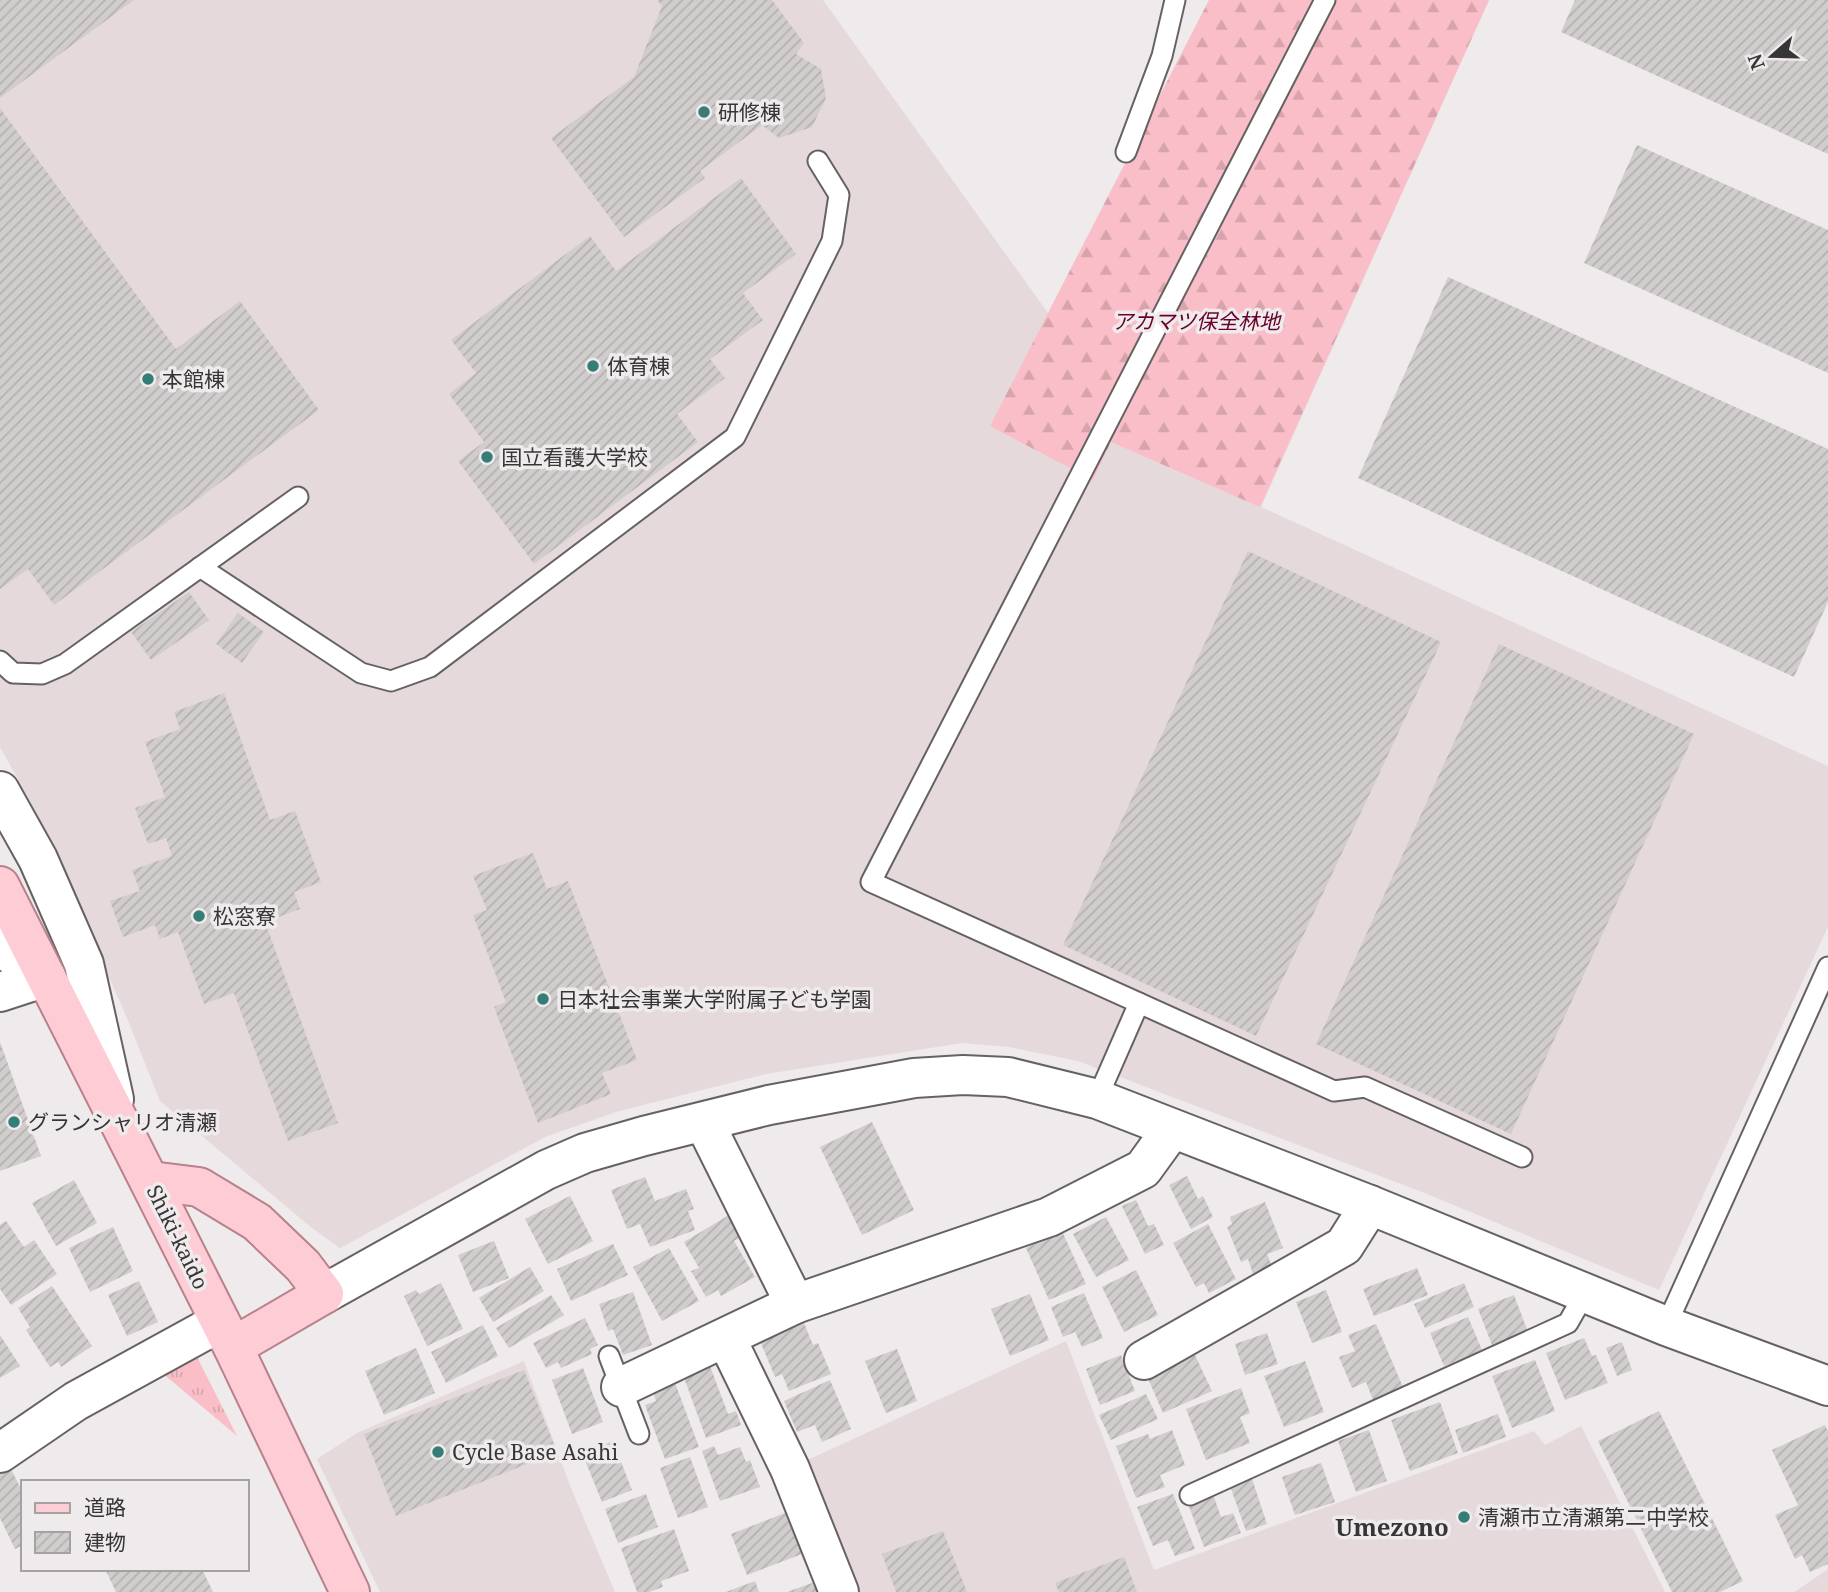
<svg xmlns="http://www.w3.org/2000/svg" width="1828" height="1592" font-family="'Noto Serif','Noto Sans JP',serif">
  <style>
    .built { fill: #e6d9db }
    .grass { fill: url(#grass-tufts) }
    .forest { fill: url(#forest-firs) }
    .building { fill: url(#building-hatch) }
    .lines { fill: none; stroke-linecap: round; stroke-linejoin: round }
    .lane-casing { stroke: #666263; stroke-width: 23 }
    .street-casing { stroke: #666263; stroke-width: 42 }
    .secondary-casing { stroke: #666263; stroke-width: 42 }
    .primary-casing { stroke: #b8818b; stroke-width: 42 }
    .lane { stroke: #fff; stroke-width: 19 }
    .street { stroke: #fff; stroke-width: 38 }
    .secondary { stroke: #fff; stroke-width: 38 }
    .primary { stroke: #feccd5; stroke-width: 38 }
    .poi-dot { fill: #357d77; stroke: #efeaeb; stroke-width: 2.5 }
    .labels { text-anchor: middle; dominant-baseline: central; stroke-width: 7; stroke-linejoin: round; paint-order: stroke }
    .poi-label { font-size: 21px; fill: #373636; stroke: #efeaeb; text-anchor: start }
    .park-label { font-size: 21px; font-style: italic; fill: #680029; stroke: #efeaeb }
    .street-label { font-size: 21px; fill: #373636; stroke: #efeaeb }
    .quarter-label { font-size: 24px; font-weight: bold; fill: #373636; stroke: #efeaeb }
  </style>
  <defs>
    <pattern id="grass-tufts" width="24" height="20" patternUnits="userSpaceOnUse" patternTransform="scale(1.75)"><rect width="24" height="20" fill="#fabec8"/><path d="M3 7l-1-3M5 7V3M7 7l1-3M15 17l-1-3M17 17v-4M19 17l1-3" fill="none" stroke="#d7a4ac"/></pattern>
    <pattern id="forest-firs" width="22" height="20" patternUnits="userSpaceOnUse" patternTransform="scale(1.75)"><rect width="22" height="20" fill="#fabec8"/><path d="M5 1l3.5 6h-7zM16 11l3.5 6h-7z" fill="#d7a4ac"/></pattern>
    <pattern id="building-hatch" width="6" height="6" patternUnits="userSpaceOnUse" patternTransform="scale(1.75)"><rect width="6" height="6" fill="#d1cdcd"/><path d="M-1 1l2-2M0 6l6-6M5 7l2-2" fill="none" stroke="#b4b1b1"/></pattern>
  </defs>
  <rect width="100%" height="100%" fill="#efeaeb"/>
  <g class="built">
    <path d="M 0,0 L 823,0 L 1048,313 L 1209,0 L 1489,0 L 1261,507 L 1828,766 L 1828,927 L 1659,1290 L 1427,1194 L 1078,1061 L 1009,1047 L 962,1043 L 766,1074 L 619,1111 L 545,1137 L 340,1248 L 312,1228 L 160,1101 L 127,1018 L 35,810 L 0,747 Z"/>
    <path d="M 1066,1341 L 1154,1570 L 1534,1431 L 1545,1445 L 1581,1426 L 1665,1592 L 850,1592 L 801,1463 Z"/>
    <path d="M 524,1361 L 571,1488 L 615,1592 L 380,1592 L 317,1459 L 357,1433 Z"/>
    <path d="M 1828,1569 L 1828,1592 L 1794,1592 L 1796,1591 Z"/>
  </g>
  <path class="grass" d="M 195,1353 L 237,1436 L 155,1367 Z"/>
  <path class="forest" d="M 1209,0 L 1489,0 L 1260,507 L 1111,442 L 1093,480 L 990,426 Z"/>
  <g class="building">
    <path d="M 0,0 L 134,0 L 0,98 Z"/>
    <path d="M 657,0 L 772,0 L 804,43 L 796,54 L 821,69 L 826,98 L 812,127 L 779,138 L 762,125 L 700,171 L 705,178 L 624,237 L 551,138 L 634,77 L 662,6 Z"/>
    <path d="M 1575,0 L 1828,0 L 1828,154 L 1561,32 Z"/>
    <path d="M 0,108 L 176,349 L 240,301 L 319,410 L 54,605 L 28,569 L 0,589 Z"/>
    <path d="M 1637,145 L 1828,230 L 1828,373 L 1584,263 Z"/>
    <path d="M 741,178 L 796,254 L 743,293 L 763,320 L 710,359 L 725,378 L 677,414 L 698,442 L 534,564 L 458,461 L 484,442 L 449,394 L 476,373 L 451,340 L 590,236 L 616,271 Z"/>
    <path d="M 1448,277 L 1828,449 L 1828,602 L 1794,677 L 1358,478 Z"/>
    <path d="M 1248,551 L 1441,642 L 1256,1036 L 1063,945 Z"/>
    <path d="M 189,592 L 209,620 L 151,660 L 131,632 Z"/>
    <path d="M 238,613 L 264,632 L 242,663 L 216,644 Z"/>
    <path d="M 1499,644 L 1694,734 L 1511,1134 L 1316,1044 Z"/>
    <path d="M 224,693 L 270,820 L 295,811 L 321,882 L 294,892 L 300,909 L 265,922 L 338,1123 L 288,1141 L 234,993 L 204,1004 L 178,932 L 160,939 L 155,925 L 123,937 L 110,901 L 140,891 L 132,870 L 172,856 L 166,838 L 148,844 L 135,808 L 165,797 L 145,742 L 180,729 L 174,712 Z"/>
    <path d="M 533,853 L 547,889 L 568,881 L 637,1060 L 602,1073 L 611,1094 L 538,1123 L 494,1007 L 506,1002 L 473,915 L 487,910 L 473,876 Z"/>
    <path d="M 0,1042 L 41,1156 L 0,1171 Z"/>
    <path d="M 872,1122 L 914,1210 L 862,1235 L 820,1147 Z"/>
    <path d="M 1187,1176 L 1198,1199 L 1203,1196 L 1213,1217 L 1191,1229 L 1169,1185 Z"/>
    <path d="M 645,1177 L 655,1201 L 686,1189 L 694,1209 L 688,1211 L 695,1230 L 650,1247 L 640,1224 L 627,1229 L 611,1190 Z"/>
    <path d="M 74,1180 L 97,1223 L 56,1246 L 32,1203 Z"/>
    <path d="M 570,1196 L 593,1241 L 548,1264 L 525,1219 Z"/>
    <path d="M 1136,1200 L 1148,1226 L 1154,1224 L 1164,1245 L 1145,1254 L 1122,1206 Z"/>
    <path d="M 1265,1202 L 1283,1248 L 1267,1254 L 1272,1267 L 1253,1274 L 1248,1259 L 1241,1262 L 1227,1227 L 1232,1224 L 1230,1217 Z"/>
    <path d="M 729,1215 L 741,1237 L 734,1241 L 755,1277 L 721,1296 L 718,1290 L 706,1297 L 691,1271 L 699,1268 L 684,1242 Z"/>
    <path d="M 1106,1217 L 1129,1260 L 1096,1277 L 1073,1234 Z"/>
    <path d="M 6,1221 L 24,1247 L 34,1240 L 57,1274 L 11,1305 L 0,1289 L 0,1225 Z"/>
    <path d="M 1208,1224 L 1236,1279 L 1209,1293 L 1204,1283 L 1196,1287 L 1173,1243 Z"/>
    <path d="M 113,1227 L 133,1271 L 90,1292 L 69,1248 Z"/>
    <path d="M 1062,1231 L 1086,1284 L 1049,1300 L 1026,1248 Z"/>
    <path d="M 494,1241 L 509,1278 L 473,1292 L 458,1255 Z"/>
    <path d="M 613,1244 L 628,1275 L 571,1301 L 557,1269 Z"/>
    <path d="M 669,1248 L 699,1301 L 662,1321 L 633,1267 Z"/>
    <path d="M 530,1267 L 544,1291 L 493,1322 L 479,1298 Z"/>
    <path d="M 1417,1268 L 1428,1295 L 1374,1316 L 1363,1289 Z"/>
    <path d="M 1136,1270 L 1158,1315 L 1124,1332 L 1102,1287 Z"/>
    <path d="M 139,1281 L 158,1322 L 127,1336 L 108,1295 Z"/>
    <path d="M 441,1283 L 463,1329 L 427,1346 L 404,1296 L 416,1290 L 419,1294 Z"/>
    <path d="M 1464,1283 L 1474,1307 L 1425,1328 L 1414,1304 Z"/>
    <path d="M 52,1286 L 92,1346 L 61,1367 L 58,1362 L 50,1367 L 26,1330 L 30,1327 L 18,1308 Z"/>
    <path d="M 1326,1290 L 1342,1332 L 1312,1343 L 1296,1302 Z"/>
    <path d="M 633,1292 L 652,1345 L 623,1355 L 613,1329 L 608,1331 L 599,1304 Z"/>
    <path d="M 1084,1293 L 1103,1338 L 1082,1347 L 1075,1332 L 1063,1337 L 1051,1307 Z"/>
    <path d="M 1030,1294 L 1049,1340 L 1010,1356 L 991,1309 Z"/>
    <path d="M 551,1295 L 564,1315 L 509,1348 L 496,1328 Z"/>
    <path d="M 1514,1295 L 1528,1332 L 1492,1345 L 1478,1309 Z"/>
    <path d="M 1468,1317 L 1482,1350 L 1444,1366 L 1430,1333 Z"/>
    <path d="M 585,1318 L 598,1345 L 590,1349 L 592,1354 L 561,1368 L 558,1362 L 546,1368 L 533,1343 Z"/>
    <path d="M 804,1323 L 813,1345 L 818,1343 L 831,1374 L 789,1391 L 782,1374 L 775,1377 L 760,1341 Z"/>
    <path d="M 1376,1324 L 1403,1387 L 1373,1400 L 1366,1382 L 1352,1388 L 1339,1357 L 1355,1351 L 1348,1335 Z"/>
    <path d="M 483,1325 L 498,1356 L 446,1383 L 431,1352 Z"/>
    <path d="M 1267,1333 L 1278,1364 L 1245,1375 L 1235,1344 Z"/>
    <path d="M 0,1335 L 20,1366 L 0,1378 Z"/>
    <path d="M 1584,1338 L 1592,1356 L 1596,1355 L 1608,1383 L 1565,1400 L 1546,1353 Z"/>
    <path d="M 1622,1342 L 1632,1370 L 1617,1376 L 1606,1348 Z"/>
    <path d="M 416,1348 L 435,1393 L 384,1415 L 365,1371 Z"/>
    <path d="M 897,1349 L 917,1401 L 886,1413 L 865,1361 Z"/>
    <path d="M 1194,1353 L 1212,1391 L 1163,1413 L 1146,1374 Z"/>
    <path d="M 1121,1355 L 1135,1391 L 1100,1405 L 1086,1369 Z"/>
    <path d="M 1535,1360 L 1555,1411 L 1512,1428 L 1492,1376 Z"/>
    <path d="M 1305,1361 L 1324,1412 L 1284,1427 L 1264,1376 Z"/>
    <path d="M 710,1366 L 728,1414 L 736,1411 L 741,1425 L 706,1438 L 683,1375 Z"/>
    <path d="M 583,1368 L 603,1422 L 572,1434 L 552,1380 Z"/>
    <path d="M 524,1370 L 557,1452 L 396,1516 L 364,1434 Z"/>
    <path d="M 830,1380 L 851,1429 L 822,1442 L 815,1425 L 797,1432 L 784,1401 Z"/>
    <path d="M 675,1383 L 699,1447 L 665,1459 L 645,1405 L 656,1401 L 653,1391 Z"/>
    <path d="M 1241,1388 L 1250,1413 L 1240,1417 L 1250,1443 L 1206,1460 L 1186,1409 Z"/>
    <path d="M 1146,1394 L 1158,1419 L 1111,1440 L 1099,1415 Z"/>
    <path d="M 1440,1402 L 1458,1453 L 1410,1471 L 1391,1420 Z"/>
    <path d="M 1659,1411 L 1743,1581 L 1720,1592 L 1672,1592 L 1598,1441 Z"/>
    <path d="M 1498,1414 L 1506,1437 L 1463,1453 L 1455,1430 Z"/>
    <path d="M 1825,1425 L 1828,1431 L 1828,1564 L 1810,1572 L 1802,1555 L 1795,1559 L 1775,1515 L 1798,1505 L 1772,1450 Z"/>
    <path d="M 1172,1430 L 1185,1465 L 1160,1475 L 1165,1487 L 1136,1498 L 1116,1446 L 1148,1434 L 1150,1439 Z"/>
    <path d="M 1369,1430 L 1387,1481 L 1356,1492 L 1338,1441 Z"/>
    <path d="M 613,1441 L 632,1490 L 602,1502 L 582,1453 Z"/>
    <path d="M 714,1446 L 718,1455 L 740,1447 L 746,1462 L 750,1460 L 760,1487 L 720,1501 L 702,1451 Z"/>
    <path d="M 690,1457 L 708,1507 L 678,1518 L 660,1468 Z"/>
    <path d="M 1321,1463 L 1335,1502 L 1295,1515 L 1282,1477 Z"/>
    <path d="M 9,1465 L 23,1493 L 23,1545 L 15,1549 L 0,1518 L 0,1470 Z"/>
    <path d="M 1251,1476 L 1267,1524 L 1246,1531 L 1229,1483 Z"/>
    <path d="M 1212,1491 L 1221,1517 L 1233,1513 L 1241,1533 L 1204,1547 L 1187,1501 Z"/>
    <path d="M 646,1494 L 658,1527 L 618,1543 L 605,1509 Z"/>
    <path d="M 1173,1494 L 1195,1549 L 1175,1556 L 1168,1540 L 1153,1546 L 1137,1507 Z"/>
    <path d="M 785,1513 L 802,1554 L 747,1575 L 731,1534 Z"/>
    <path d="M 674,1529 L 689,1571 L 661,1581 L 663,1587 L 649,1592 L 637,1592 L 621,1548 Z"/>
    <path d="M 943,1531 L 967,1592 L 896,1592 L 882,1554 Z"/>
    <path d="M 1124,1557 L 1137,1592 L 1059,1592 L 1055,1583 Z"/>
    <path d="M 105,1569 L 202,1569 L 213,1592 L 116,1592 Z"/>
    <path d="M 820,1580 L 825,1592 L 787,1592 Z"/>
    <path d="M 755,1581 L 759,1592 L 726,1592 Z"/>
  </g>
  <g class="lines">
    <defs>
      <g id="lane">
        <path d="M 1325,0 L 871,882 L 1334,1091 L 1365,1087 L 1522,1157"/>
        <path d="M 1126,152 L 1162,56 L 1175,0"/>
        <path d="M 200,567 L 361,673 L 391,681 L 430,667 L 735,437 L 832,241 L 839,195 L 818,161"/>
        <path d="M 0,661 L 13,673 L 42,674 L 65,664 L 298,497"/>
        <path d="M 1097,1099 L 1139,1003"/>
        <path d="M 1666,1326 L 1828,967"/>
        <path d="M 609,1356 L 639,1434"/>
        <path d="M 1190,1495 L 1568,1323 L 1585,1293"/>
      </g>
      <g id="street">
        <path d="M 0,791 L 38,859 L 84,964 L 114,1099"/>
        <path d="M 0,947 L 46,977"/>
        <path d="M 0,992 L 46,977"/>
        <path d="M 704,1122 L 795,1304"/>
        <path d="M 726,1338 L 790,1469 L 839,1592"/>
        <path d="M 1144,1360 L 1344,1246 L 1370,1205"/>
        <path d="M 621,1387 L 795,1304 L 1049,1217 L 1143,1169 L 1172,1129"/>
        <path d="M 0,1453 L 76,1401 L 220,1322"/>
      </g>
      <path id="secondary" d="M 324,1294 L 546,1170 L 585,1153 L 644,1136 L 769,1105 L 914,1078 L 963,1075 L 1008,1077 L 1097,1099 L 1370,1205 L 1666,1326 L 1828,1386"/>
      <g id="primary">
        <path d="M 0,886 L 233,1347 L 350,1592"/>
        <path d="M 151,1181 L 199,1187 L 257,1222 L 303,1266 L 324,1294 L 233,1347"/>
      </g>
    </defs>
    <use href="#lane" class="lane-casing"/>
    <use href="#street" class="street-casing"/>
    <use href="#secondary" class="secondary-casing"/>
    <use href="#primary" class="primary-casing"/>
    <use href="#lane" class="lane"/>
    <use href="#street" class="street"/>
    <use href="#secondary" class="secondary"/>
    <use href="#primary" class="primary"/>
  </g>
  <g class="poi-dot">
    <circle cx="704" cy="112" r="7"/>
    <circle cx="593" cy="366" r="7"/>
    <circle cx="148" cy="379" r="7"/>
    <circle cx="487" cy="457" r="7"/>
    <circle cx="199" cy="916" r="7"/>
    <circle cx="543" cy="999" r="7"/>
    <circle cx="14" cy="1122" r="7"/>
    <circle cx="438" cy="1452" r="7"/>
    <circle cx="1464" cy="1517" r="7"/>
  </g>
  <g class="labels">
    <g class="poi-label">
      <text x="718" y="112">研修棟</text>
      <text x="607" y="366">体育棟</text>
      <text x="162" y="379">本館棟</text>
      <text x="501" y="457">国立看護大学校</text>
      <text x="213" y="916">松窓寮</text>
      <text x="557" y="999">日本社会事業大学附属子ども学園</text>
      <text x="28" y="1122">グランシャリオ清瀬</text>
      <text x="452" y="1452">Cycle Base Asahi</text>
      <text x="1478" y="1517">清瀬市立清瀬第二中学校</text>
    </g>
    <g class="park-label">
      <text x="1196" y="321">アカマツ保全林地</text>
    </g>
    <g class="street-label">
      <text transform="translate(178 1237) rotate(64)">Shiki-kaido</text>
    </g>
    <g class="quarter-label">
      <text x="1392" y="1526">Umezono</text>
    </g>
  </g>
  <rect x="21" y="1480" width="228" height="91" fill="#efeaeb" stroke="#a5a2a3" stroke-width="2"/>
  <rect x="35" y="1503" width="35" height="10" fill="#feccd5" stroke="#a5a2a3" stroke-width="2"/>
  <text x="84" y="1515" font-size="21" fill="#373636">道路</text>
  <rect x="35" y="1532" width="35" height="21" fill="url(#building-hatch)" stroke="#a5a2a3" stroke-width="2"/>
  <text x="84" y="1550" font-size="21" fill="#373636">建物</text>
  <g transform="translate(1772 56) rotate(250)" stroke="#efeaeb" stroke-width="5" paint-order="stroke">
  <path d="M0-5L12 26L0 18L-12 26Z" fill="#373636"/>
  <text y="-10" font-size="19" font-weight="bold" text-anchor="middle" fill="#373636">N</text>
  </g>
</svg>
